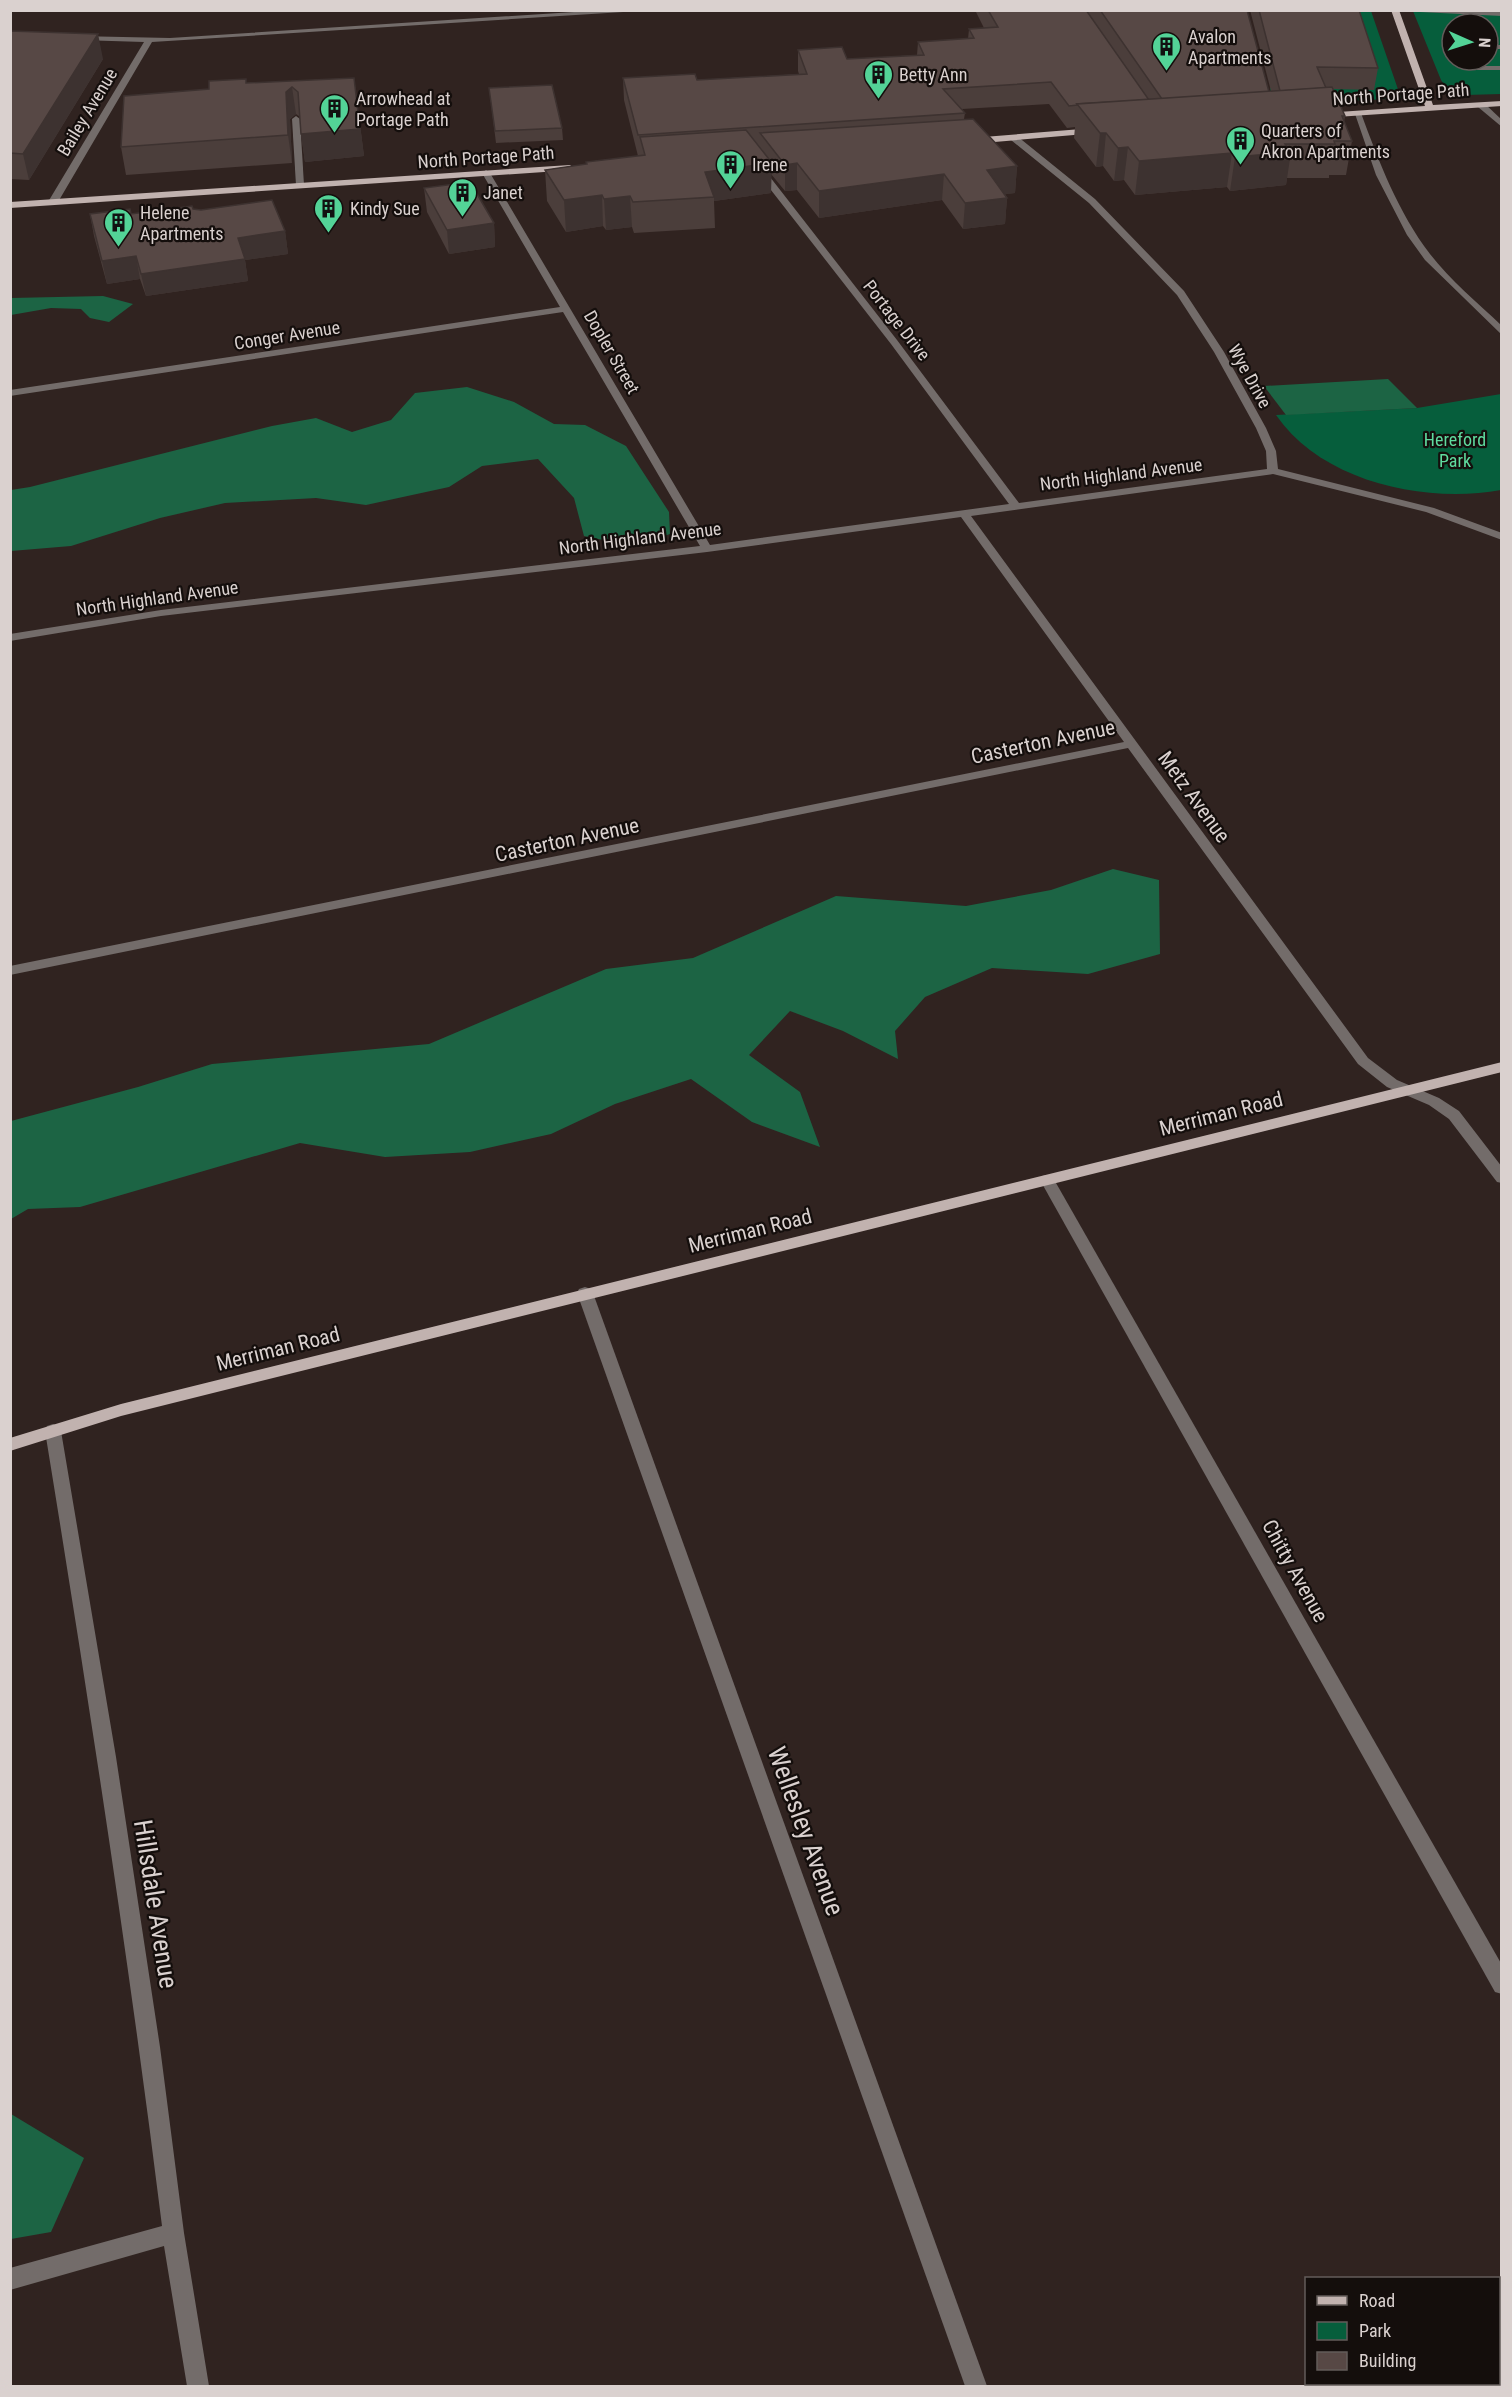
<svg xmlns="http://www.w3.org/2000/svg" width="1512" height="2397" font-family="'Roboto Condensed',sans-serif">
  <style>
    .green { fill: #065e3c; fill-rule: evenodd }
    .forest { fill: #1c6444 }
    .lines { fill: none; stroke-linecap: round; stroke-linejoin: round }
    .minor { fill: #736c6a; fill-rule: evenodd }
    .major { fill: #c1b2af; fill-rule: evenodd }
    .wall { fill: #4b3e3b }
    .shaded-wall { fill: #3d3230 }
    .building { fill: #574845; stroke: #3d3230; stroke-width: 1.5 }
    .labels { text-anchor: middle; dominant-baseline: central; stroke-width: 4.5; stroke-linejoin: round; paint-order: stroke }
    .far-poi-label { font-size: 18px; fill: #dad1cf; stroke: #140e0c; text-anchor: start }
    .far-street-label { font-size: 18px; fill: #dad1cf; stroke: #140e0c }
    .far-park-label { font-size: 18px; fill: #5fdb9f; stroke: #140e0c }
    .street-label { font-size: 21px; fill: #dad1cf; stroke: #140e0c }
    .near-street-label { font-size: 26px; fill: #dad1cf; stroke: #140e0c }
  </style>
  <rect width="100%" height="100%" fill="#302320"/>
  <g class="green">
    <path d="M 1346,11 L 1371,11 L 1401,98 L 1274,106 L 1270,88 L 1373,89 Z"/>
    <path d="M 1413,11 L 1501,11 L 1501,94 L 1466,95 L 1449,92 L 1441,80 ZM 1452,24 L 1488,24 L 1488,60 L 1452,60 Z"/>
    <path d="M 1501,394 L 1501,490 C 1425,504 1322,482 1276,415 L 1417,408 Z"/>
  </g>
  <g class="forest">
    <path d="M 103,296 L 133,304 L 109,322 L 90,318 L 81,309 L 51,308 L 11,315 L 11,298 Z"/>
    <path d="M 1388,379 L 1417,408 L 1286,415 L 1264,386 Z"/>
    <path d="M 467,387 L 514,402 L 554,424 L 585,425 L 626,446 L 669,512 L 670,534 C 632,547 622,544 584,536 L 574,498 L 538,459 L 482,466 L 449,487 L 366,505 L 316,498 L 225,503 L 160,518 L 71,546 L 11,551 L 11,490 L 30,487 L 272,426 L 316,418 L 352,432 L 391,420 L 415,393 Z"/>
    <path d="M 1113,869 L 1159,880 L 1160,954 L 1088,974 L 992,968 L 925,997 L 895,1031 L 898,1059 L 843,1031 L 790,1011 L 749,1055 L 800,1092 L 820,1147 L 752,1122 L 691,1079 L 615,1104 L 551,1134 L 470,1152 L 385,1157 L 300,1143 L 80,1207 L 28,1209 L 11,1219 L 11,1121 L 138,1087 L 212,1064 L 429,1044 L 606,969 L 693,958 L 836,896 L 966,906 L 1051,890 Z"/>
    <path d="M 11,2114 L 84,2158 L 51,2232 L 11,2239 Z"/>
  </g>
  <g class="lines">
    <g class="minor">
      <path d="M 605,10 L 655,10 L 152,42 L 58,202 L 53,205 L 48,202 L 144,42 L 79,40 L 76,40 L 76,36 L 170,38 Z"/>
      <path d="M 1416,10 L 1502,12 L 1502,16 L 1420,12 Z"/>
      <rect x="1488" y="45" width="14" height="4"/>
      <rect x="1477" y="66" width="25" height="4"/>
      <path d="M 1478,103 L 1484,103 L 1502,120 L 1502,127 L 1478,107 Z"/>
      <path d="M 1354,111 L 1361,113 C 1379,162 1398,212 1430,254 C 1450,280 1478,303 1502,326 L 1502,335 L 1425,260 L 1407,235 L 1376,175 Z"/>
      <path d="M 296,116 L 300,119 L 304,185 L 300,188 L 296,185 L 292,119 Z"/>
      <path d="M 1011,136 L 1017,136 L 1095,199 L 1184,291 L 1224,352 L 1266,428 L 1276,451 L 1278,469 L 1434,508 L 1502,533 L 1502,540 L 1426,512 L 1273,474 L 971,516 L 1368,1058 L 1397,1080 L 1439,1098 L 1459,1111 L 1502,1167 L 1502,1183 L 1497,1182 L 1449,1119 L 1429,1105 L 1387,1087 L 1358,1064 L 1128,748 L 10,975 L 10,966 L 1124,742 L 961,517 L 707,552 L 161,616 L 10,641 L 10,634 L 161,610 L 700,546 L 563,312 L 10,396 L 10,390 L 560,307 L 482,173 L 486,170 L 490,173 L 710,545 L 1009,504 L 891,344 L 757,172 L 756,170 L 760,167 L 763,168 L 897,340 L 1019,503 L 1267,469 L 1266,451 L 1256,428 L 1214,352 L 1177,295 L 1089,203 L 1011,140 Z"/>
      <path d="M 1047,1175 L 1052,1176 L 1502,1965 L 1502,1994 L 1495,1992 L 1040,1180 L 1042,1176 Z"/>
      <path d="M 585,1287 L 591,1289 L 593,1293 L 987,2386 L 965,2386 L 577,1293 L 579,1289 Z"/>
      <path d="M 53,1424 L 59,1426 L 61,1431 L 116,1757 L 160,2047 L 184,2233 L 209,2386 L 187,2386 L 164,2246 L 10,2290 L 10,2268 L 162,2226 C 129,1960 88,1695 45,1431 L 47,1426 Z"/>
    </g>
    <g class="major">
      <path d="M 1391,10 L 1399,10 L 1433,105 L 1502,101 L 1502,106 L 1321,118 L 1320,116 L 1324,113 L 1425,106 Z"/>
      <path d="M 1094,128 L 1098,131 L 1097,133 L 971,144 L 967,141 L 971,138 Z"/>
      <path d="M 570,165 L 574,168 L 573,170 L 10,208 L 10,202 Z"/>
      <path d="M 1502,1062 L 1502,1072 L 121,1416 L 10,1451 L 10,1438 L 121,1404 Z"/>
    </g>
  </g>
  <g class="wall">
    <path d="M 975,10 L 1247,10 L 1269,92 L 1271,91 L 1250,10 L 1359,10 L 1378,68 L 1374,90 L 1333,89 L 1345,116 L 1344,122 L 1352,141 L 1346,175 L 1329,175 L 1329,178 L 1287,178 L 1286,185 L 1230,191 L 1227,187 L 1135,195 L 1124,180 L 1114,181 L 1103,166 L 1096,167 L 1074,138 L 1075,127 L 1067,128 L 1049,104 L 962,109 L 965,113 L 964,119 L 1017,166 L 1015,193 L 1005,194 L 1007,198 L 1005,224 L 963,229 L 942,200 L 819,218 L 797,190 L 785,191 L 771,174 L 771,193 L 714,201 L 715,228 L 634,233 L 632,227 L 606,230 L 603,226 L 566,232 L 547,201 L 545,170 L 586,164 L 586,162 L 638,156 L 624,100 L 623,78 L 697,80 L 799,74 L 798,71 L 798,50 L 847,59 L 917,55 L 918,42 L 968,39 L 969,29 L 984,28 Z"/>
    <path d="M 10,31 L 103,59 L 29,180 L 10,179 Z"/>
    <path d="M 354,78 L 364,156 L 305,162 L 301,134 L 300,117 L 296,114 L 290,119 L 292,163 L 126,175 L 121,147 L 209,89 L 247,83 Z"/>
    <path d="M 489,88 L 562,128 L 563,140 L 496,143 Z"/>
    <path d="M 424,188 L 494,223 L 495,247 L 449,254 L 427,212 Z"/>
    <path d="M 193,209 L 285,231 L 288,254 L 245,260 L 248,281 L 146,296 L 140,279 L 107,284 L 94,236 L 90,214 L 131,214 Z"/>
  </g>
  <g class="shaded-wall">
    <path d="M 98,34 L 103,59 L 29,180 L 23,154 Z"/>
    <path d="M 354,78 L 364,156 L 305,162 L 301,134 Z"/>
    <path d="M 292,87 L 296,114 L 290,119 L 292,163 L 288,135 L 286,92 Z"/>
    <path d="M 1100,133 L 1106,133 L 1103,166 L 1096,167 Z"/>
    <path d="M 1128,147 L 1124,180 L 1114,181 L 1118,148 Z"/>
    <path d="M 1291,152 L 1286,185 L 1230,191 L 1235,157 Z"/>
    <path d="M 1232,153 L 1227,187 L 1135,195 L 1139,161 Z"/>
    <path d="M 772,163 L 771,193 L 714,201 L 714,197 L 705,172 Z"/>
    <path d="M 797,163 L 797,190 L 785,191 L 785,165 Z"/>
    <path d="M 1017,166 L 1015,193 L 985,197 L 987,170 Z"/>
    <path d="M 944,174 L 942,200 L 819,218 L 819,191 Z"/>
    <path d="M 602,195 L 603,226 L 566,232 L 564,200 Z"/>
    <path d="M 630,196 L 632,227 L 606,230 L 604,199 Z"/>
    <path d="M 1007,198 L 1005,224 L 963,229 L 965,203 Z"/>
    <path d="M 494,223 L 495,247 L 449,254 L 447,230 Z"/>
    <path d="M 285,231 L 288,254 L 245,260 L 248,281 L 146,296 L 141,274 L 238,238 Z"/>
    <path d="M 136,256 L 140,279 L 107,284 L 102,261 Z"/>
  </g>
  <g class="building">
    <path d="M 988,10 L 1086,10 L 1149,100 L 1077,104 L 1078,105 L 1069,106 L 1051,82 L 943,89 L 965,113 L 638,135 L 623,78 L 695,74 L 697,80 L 807,74 L 798,50 L 842,47 L 847,59 L 924,55 L 918,42 L 974,38 L 969,29 L 998,27 Z"/>
    <path d="M 1100,10 L 1247,10 L 1269,92 L 1162,99 Z"/>
    <path d="M 1259,10 L 1359,10 L 1378,68 L 1317,67 L 1326,88 L 1280,91 Z"/>
    <path d="M 10,31 L 98,34 L 23,154 L 10,153 Z"/>
    <path d="M 354,78 L 360,129 L 301,134 L 298,92 L 292,87 L 286,92 L 288,135 L 121,147 L 124,96 L 209,89 L 209,81 L 246,79 L 246,83 Z"/>
    <path d="M 552,85 L 562,128 L 495,131 L 489,88 Z"/>
    <path d="M 1332,87 L 1345,116 L 1342,116 L 1352,141 L 1334,141 L 1335,144 L 1285,144 L 1291,152 L 1235,157 L 1232,153 L 1139,161 L 1128,147 L 1118,148 L 1106,133 L 1100,133 L 1077,104 Z"/>
    <path d="M 973,119 L 1017,166 L 987,170 L 1007,198 L 965,203 L 944,174 L 819,191 L 797,163 L 785,165 L 760,133 Z"/>
    <path d="M 746,130 L 772,163 L 705,172 L 714,197 L 633,202 L 630,196 L 604,199 L 602,195 L 564,200 L 545,170 L 587,164 L 586,162 L 645,155 L 640,137 Z"/>
    <path d="M 470,182 L 494,223 L 447,230 L 424,188 Z"/>
    <path d="M 272,200 L 285,231 L 238,238 L 245,259 L 141,274 L 136,256 L 102,261 L 90,214 L 130,209 L 131,214 L 192,206 L 193,209 L 201,210 Z"/>
  </g>
  <defs>
    <symbol id="building-pin" viewBox="-11 -11 22 30"><path d="M0 17L-7.5 6A9.5 9.5 0 1 1 7.5 6Z" fill="#53d397" stroke="#140e0c"/><path d="M-4-6H4V6H1V3H-1V6H-4ZM-2.5-4.3h1.7v1.8h-1.7ZM.8-4.3h1.7v1.8H.8ZM-2.5-1h1.7V.8h-1.7ZM.8-1h1.7V.8H.8Z" fill="#111"/></symbol>
  </defs>
  <g fill-rule="evenodd">
    <use href="#building-pin" x="1150" y="30" width="33" height="45"/>
    <use href="#building-pin" x="862" y="58" width="33" height="45"/>
    <use href="#building-pin" x="318" y="92" width="33" height="45"/>
    <use href="#building-pin" x="1224" y="124" width="33" height="45"/>
    <use href="#building-pin" x="714" y="148" width="33" height="45"/>
    <use href="#building-pin" x="446" y="176" width="33" height="45"/>
    <use href="#building-pin" x="312" y="192" width="33" height="45"/>
    <use href="#building-pin" x="102" y="206" width="33" height="45"/>
  </g>
  <g class="labels">
    <g class="far-poi-label">
      <text x="1188" y="36">Avalon<tspan x="1188" dy="21">Apartments</tspan></text>
      <text x="899" y="74">Betty Ann</text>
      <text x="356" y="98">Arrowhead at<tspan x="356" dy="21">Portage Path</tspan></text>
      <text x="1261" y="130">Quarters of<tspan x="1261" dy="21">Akron Apartments</tspan></text>
      <text x="752" y="164">Irene</text>
      <text x="483" y="192">Janet</text>
      <text x="350" y="208">Kindy Sue</text>
      <text x="140" y="212">Helene<tspan x="140" dy="21">Apartments</tspan></text>
    </g>
    <g class="far-street-label">
      <text transform="translate(1401 94) rotate(-4)">North Portage Path</text>
      <text transform="translate(87 112) rotate(-59)">Bailey Avenue</text>
      <text transform="translate(486 157) rotate(-4)">North Portage Path</text>
      <text transform="translate(897 320) rotate(52)">Portage Drive</text>
      <text transform="translate(287 335) rotate(-9)">Conger Avenue</text>
      <text transform="translate(612 352) rotate(60)">Dopler Street</text>
      <text transform="translate(1250 376) rotate(61)">Wye Drive</text>
      <text transform="translate(1121 474) rotate(-7)">North Highland Avenue</text>
      <text transform="translate(640 538) rotate(-7)">North Highland Avenue</text>
      <text transform="translate(157 598) rotate(-8)">North Highland Avenue</text>
    </g>
    <g class="far-park-label">
      <text x="1455" y="439">Hereford<tspan x="1455" dy="21">Park</tspan></text>
    </g>
    <g class="street-label">
      <text transform="translate(1043 742) rotate(-12)">Casterton Avenue</text>
      <text transform="translate(1194 797) rotate(54)">Metz Avenue</text>
      <text transform="translate(567 840) rotate(-12)">Casterton Avenue</text>
      <text transform="translate(1221 1114) rotate(-14)">Merriman Road</text>
      <text transform="translate(750 1231) rotate(-14)">Merriman Road</text>
      <text transform="translate(278 1349) rotate(-14)">Merriman Road</text>
      <text transform="translate(1295 1571) rotate(61)">Chitty Avenue</text>
    </g>
    <g class="near-street-label">
      <text transform="translate(806 1831) rotate(70)">Wellesley Avenue</text>
      <text transform="translate(156 1904) rotate(81)">Hillsdale Avenue</text>
    </g>
  </g>
  <rect width="1512" height="2397" fill="none" stroke="#dad1cf" stroke-width="24"/>
  <rect x="1305" y="2277" width="195" height="108" fill="#140e0c" stroke="#635c5a" stroke-width="1.5"/>
  <rect x="1317" y="2296" width="30" height="9" fill="#c1b2af" stroke="#635c5a" stroke-width="1.5"/>
  <text x="1359" y="2307" font-size="18" fill="#dad1cf">Road</text>
  <rect x="1317" y="2322" width="30" height="18" fill="#065e3c" stroke="#635c5a" stroke-width="1.5"/>
  <text x="1359" y="2337" font-size="18" fill="#dad1cf">Park</text>
  <rect x="1317" y="2352" width="30" height="18" fill="#574845" stroke="#635c5a" stroke-width="1.5"/>
  <text x="1359" y="2367" font-size="18" fill="#dad1cf">Building</text>
  <g transform="translate(1470 42) rotate(93)"><circle r="28" fill="#140e0c" stroke="#635c5a" stroke-width="1.5"/>
  <path d="M0-4.5L10 22L0 15L-10 22Z" fill="#53d397"/>
  <text y="-9" font-size="16" font-weight="bold" text-anchor="middle" fill="#dad1cf">N</text>
  </g>
</svg>
